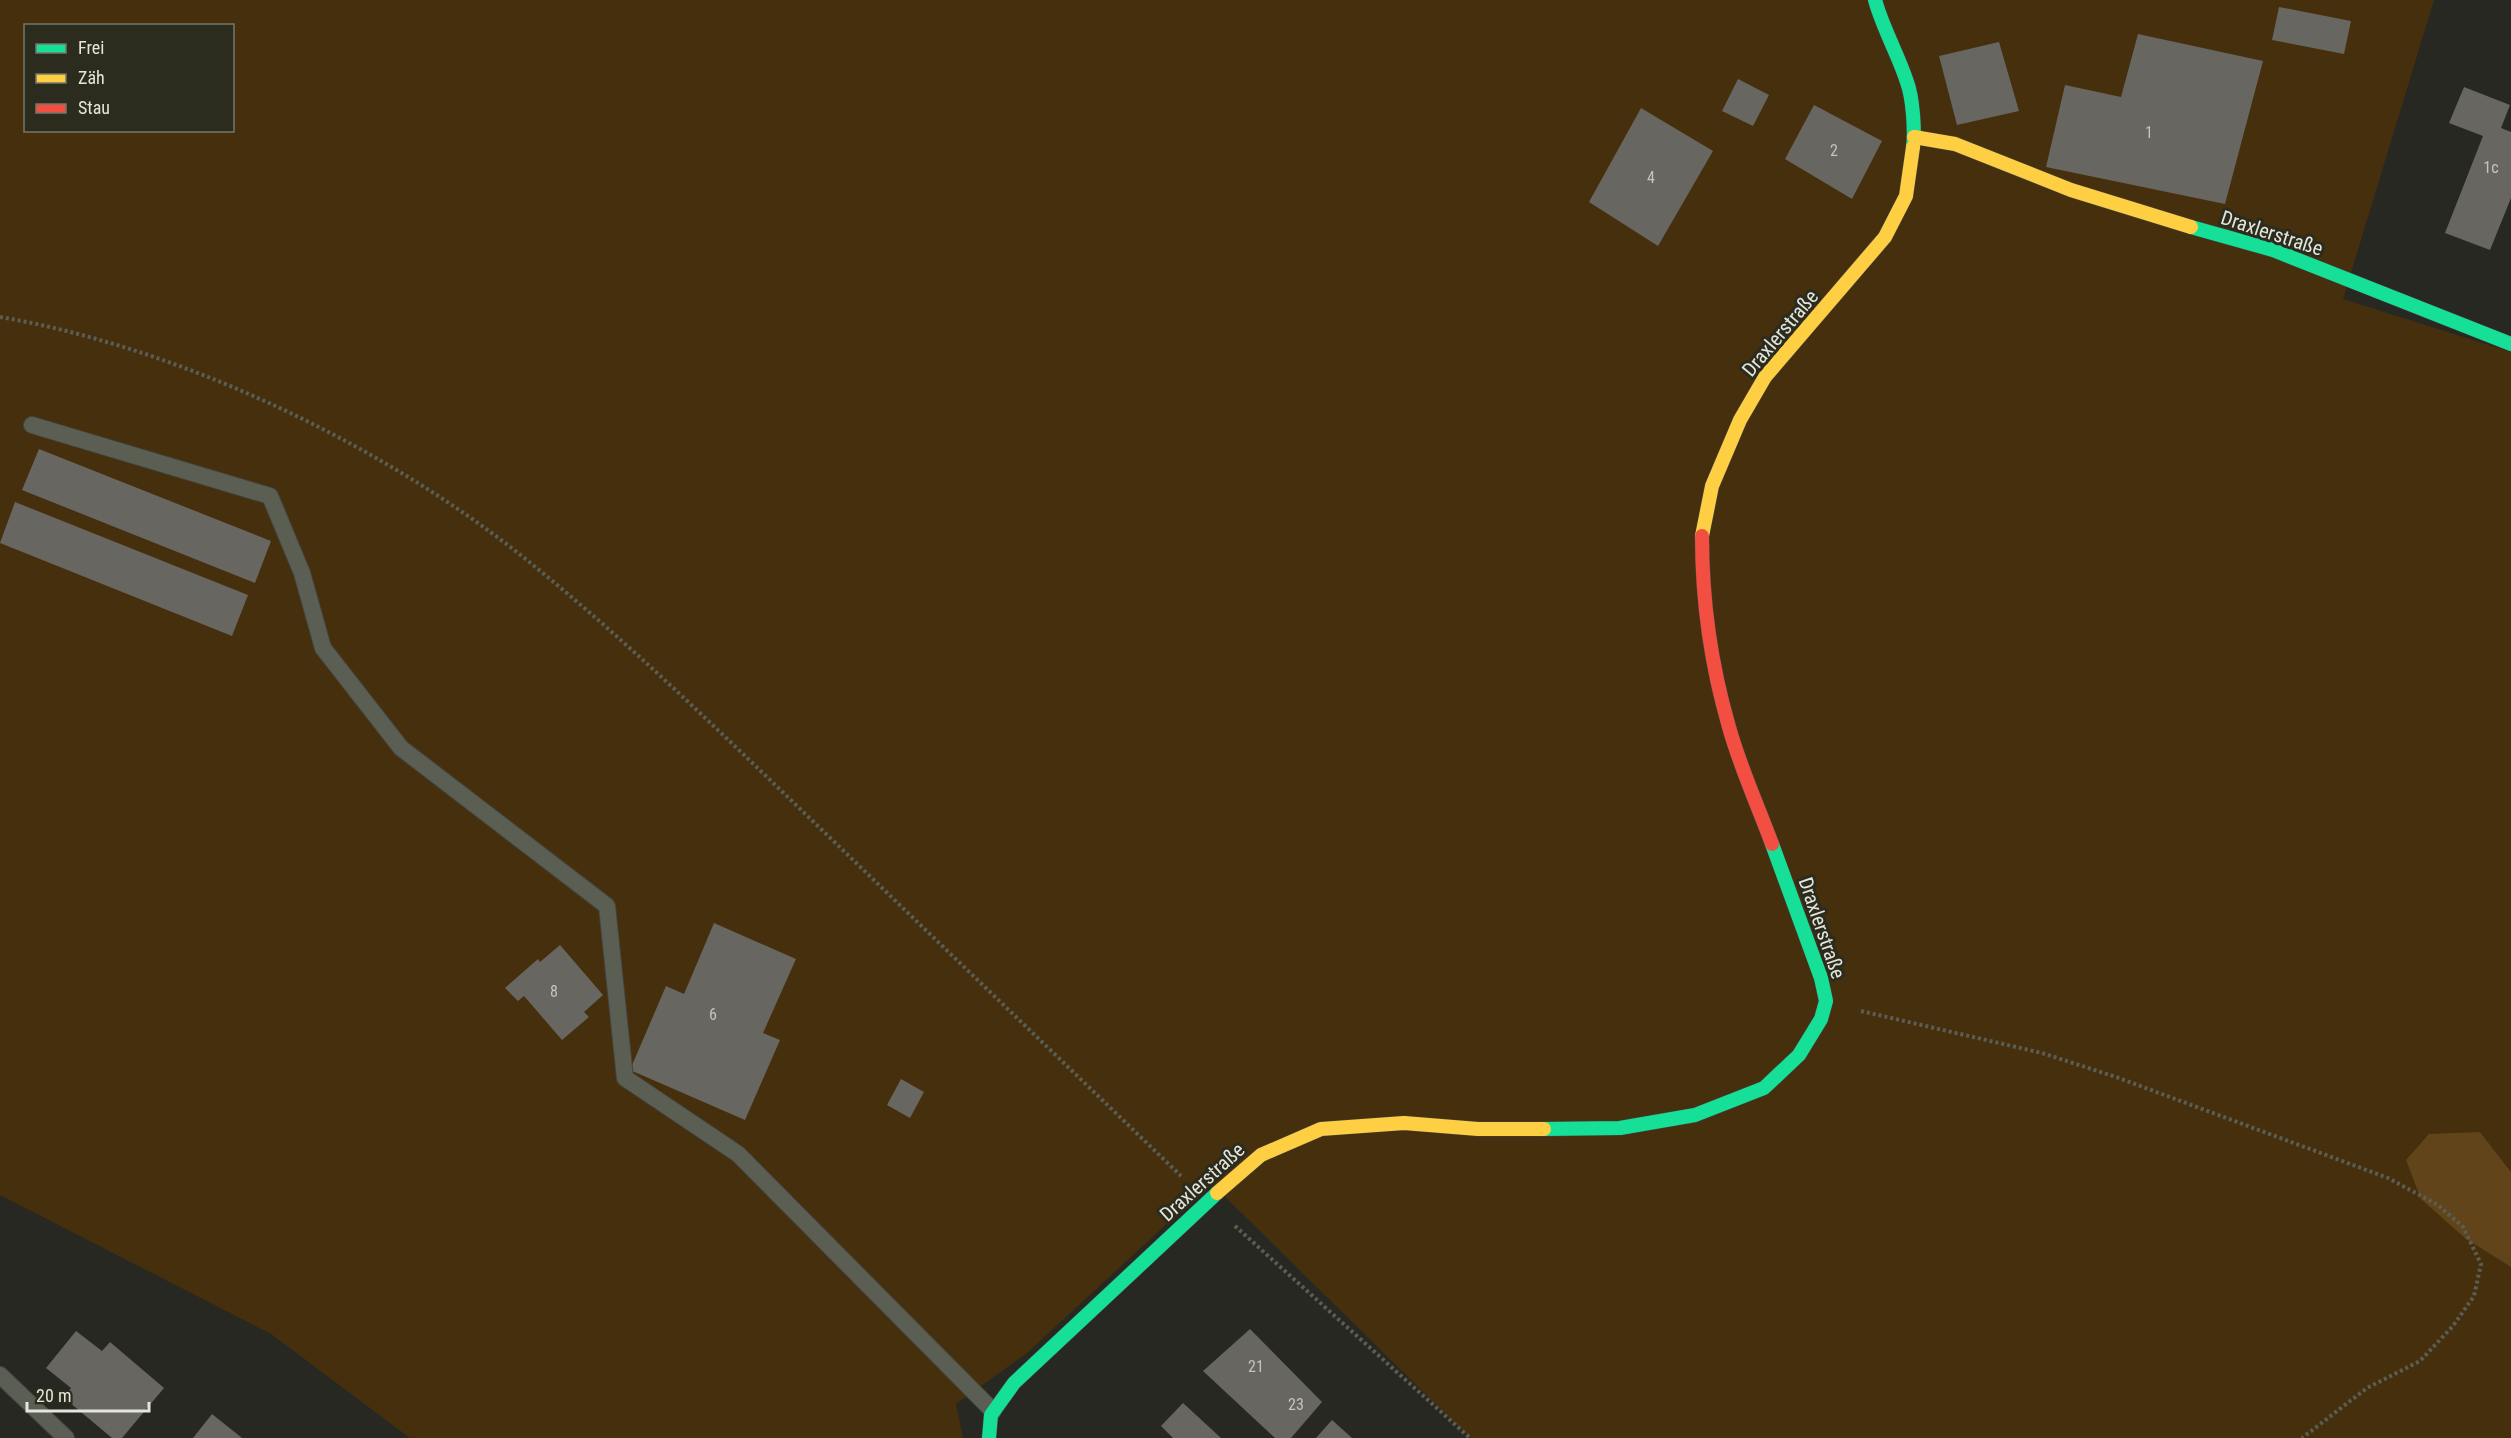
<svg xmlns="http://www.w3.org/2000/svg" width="2511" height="1438" font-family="'Roboto Condensed',sans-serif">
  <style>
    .green { fill: #462f0d; fill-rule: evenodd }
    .forest { fill: #62441a }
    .building { fill: #676660 }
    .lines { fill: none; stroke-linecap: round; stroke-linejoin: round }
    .lane-casing { stroke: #454541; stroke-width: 18 }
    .fast-casing { stroke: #454541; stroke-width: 15 }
    .slow-casing { stroke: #454541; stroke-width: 15 }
    .jam-casing { stroke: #454541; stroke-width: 15 }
    .path { stroke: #5a5e54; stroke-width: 4; stroke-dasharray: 3 3; stroke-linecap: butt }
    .lane { stroke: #5b5f53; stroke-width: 16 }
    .fast { stroke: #16e098; stroke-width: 14 }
    .slow { stroke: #ffcf43; stroke-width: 14 }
    .jam { stroke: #f24e42; stroke-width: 14 }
    .labels { text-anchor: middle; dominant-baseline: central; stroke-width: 6; stroke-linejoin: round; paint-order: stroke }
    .number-label { font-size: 16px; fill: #c5c5bd }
    .street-label { font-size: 20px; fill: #e4e5dc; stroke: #2c2c1e }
  </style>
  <rect width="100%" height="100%" fill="#282822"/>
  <path class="green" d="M 0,0 L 2434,0 L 2343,299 L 2511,352 L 2511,1172 L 2480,1132 L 2466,1239 L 2511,1267 L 2511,1438 L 1470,1438 L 1211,1183 L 1027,1353 L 956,1404 L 963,1438 L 410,1438 L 271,1334 L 0,1195 ZM 26,26 L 232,26 L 232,130 L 26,130 Z"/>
  <path class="forest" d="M 2480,1132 L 2511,1172 L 2511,1267 L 2466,1239 L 2421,1199 L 2406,1160 L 2429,1134 Z"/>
  <g class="building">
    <path d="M 2279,7 L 2351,21 L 2344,54 L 2272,40 Z"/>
    <path d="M 2138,34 L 2263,61 L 2225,204 L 2046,167 L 2065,85 L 2121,97 Z"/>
    <path d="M 1999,42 L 2019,111 L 1957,125 L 1939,56 Z"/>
    <path d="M 1738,79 L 1769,95 L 1753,126 L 1722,111 Z"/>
    <path d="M 2464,87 L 2510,105 L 2501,128 L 2511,132 L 2511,198 L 2490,250 L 2445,233 L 2483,136 L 2449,123 Z"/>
    <path d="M 1814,105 L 1882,141 L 1852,199 L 1785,159 Z"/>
    <path d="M 1641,108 L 1713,151 L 1658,246 L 1589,202 Z"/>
    <path d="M 39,449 L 271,541 L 255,583 L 22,490 Z"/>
    <path d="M 15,502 L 248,595 L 232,636 L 0,543 Z"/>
    <path d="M 714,923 L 796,959 L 763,1033 L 780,1040 L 745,1120 L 630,1070 L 666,986 L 684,994 Z"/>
    <path d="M 560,945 L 603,995 L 584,1012 L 589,1017 L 562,1040 L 524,996 L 518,1001 L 505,988 L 538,959 L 540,962 Z"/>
    <path d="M 901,1079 L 924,1092 L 910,1118 L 887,1105 Z"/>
    <path d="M 1250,1329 L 1322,1402 L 1291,1438 L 1275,1438 L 1203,1371 Z"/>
    <path d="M 76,1331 L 102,1351 L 110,1342 L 164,1388 L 122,1438 L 112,1438 L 63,1397 L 71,1388 L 46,1368 Z"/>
    <path d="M 1183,1403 L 1221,1438 L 1173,1438 L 1161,1426 Z"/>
    <path d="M 212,1414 L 242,1438 L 193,1438 Z"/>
    <path d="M 1332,1420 L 1352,1438 L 1316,1438 Z"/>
  </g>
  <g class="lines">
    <defs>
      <g id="lane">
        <path d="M 32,425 L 270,496 L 302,573 L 323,648 L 401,748 L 607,906 L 625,1078 L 738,1154 L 993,1411"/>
        <path d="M 0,1375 L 66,1438"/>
      </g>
      <g id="fast">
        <path d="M 1875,0 C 1883,29 1898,54 1907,82 C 1913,98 1915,131 1913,147"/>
        <path d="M 2191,227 L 2273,250 L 2511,344"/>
        <path d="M 1544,1129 L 1620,1128 L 1695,1115 L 1764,1088 L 1799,1055 L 1821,1019 L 1826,1001 L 1821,978 L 1772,844"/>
        <path d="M 989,1438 L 991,1415 L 1014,1383 L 1217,1193"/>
      </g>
      <g id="slow">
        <path d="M 1914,137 L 1955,144 L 2071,190 L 2191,227"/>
        <path d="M 1702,536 L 1712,486 L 1740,420 L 1765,377 L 1885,237 L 1906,196 L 1913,147"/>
        <path d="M 1217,1193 L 1261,1155 L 1321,1129 L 1404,1123 L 1478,1129 L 1544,1129"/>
      </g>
      <path id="jam" d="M 1702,536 C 1702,601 1711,665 1729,727 C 1740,767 1758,806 1772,844"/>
    </defs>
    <use href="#lane" class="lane-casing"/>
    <use href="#fast" class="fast-casing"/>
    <use href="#slow" class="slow-casing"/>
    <use href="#jam" class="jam-casing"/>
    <g class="path">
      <path d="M 0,317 C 177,347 377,442 518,553 C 625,638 722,734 821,829 C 941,945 1061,1060 1181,1176"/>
      <path d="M 1861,1011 L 2042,1053 L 2116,1077 L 2388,1178 L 2438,1205 L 2463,1227 L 2481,1264 L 2474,1296 L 2453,1326 L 2420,1361 L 2367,1388 L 2302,1438"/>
      <path d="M 1235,1226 L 1470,1438"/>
    </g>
    <use href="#lane" class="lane"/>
    <use href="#fast" class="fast"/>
    <use href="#slow" class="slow"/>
    <use href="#jam" class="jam"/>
  </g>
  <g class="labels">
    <g class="number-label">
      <text x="2149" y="132">1</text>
      <text x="1834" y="150">2</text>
      <text x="2491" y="167">1c</text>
      <text x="1651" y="177">4</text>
      <text x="554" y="991">8</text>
      <text x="713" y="1014">6</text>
      <text x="1256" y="1366">21</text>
      <text x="1296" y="1404">23</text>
    </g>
    <g class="street-label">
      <text transform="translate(2272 233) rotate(18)">Draxlerstraße</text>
      <text transform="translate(1780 333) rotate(-50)">Draxlerstraße</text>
      <text transform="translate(1822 928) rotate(71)">Draxlerstraße</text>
      <text transform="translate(1202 1182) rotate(-42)">Draxlerstraße</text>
    </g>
  </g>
  <rect x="24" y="24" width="210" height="108" fill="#2c2c1e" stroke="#76766a" stroke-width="1.5"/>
  <rect x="36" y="44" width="30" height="9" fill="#16e098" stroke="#76766a" stroke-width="1.5"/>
  <text x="78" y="54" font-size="18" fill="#e4e5dc">Frei</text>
  <rect x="36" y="74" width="30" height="9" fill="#ffcf43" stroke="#76766a" stroke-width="1.5"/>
  <text x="78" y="84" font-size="18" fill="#e4e5dc">Zäh</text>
  <rect x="36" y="104" width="30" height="9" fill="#f24e42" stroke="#76766a" stroke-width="1.5"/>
  <text x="78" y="114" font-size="18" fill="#e4e5dc">Stau</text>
  <path d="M27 1402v9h122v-9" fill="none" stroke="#e4e5dc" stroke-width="3"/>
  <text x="36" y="1402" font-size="18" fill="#e4e5dc" stroke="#2c2c1e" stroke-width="4.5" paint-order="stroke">20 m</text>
</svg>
